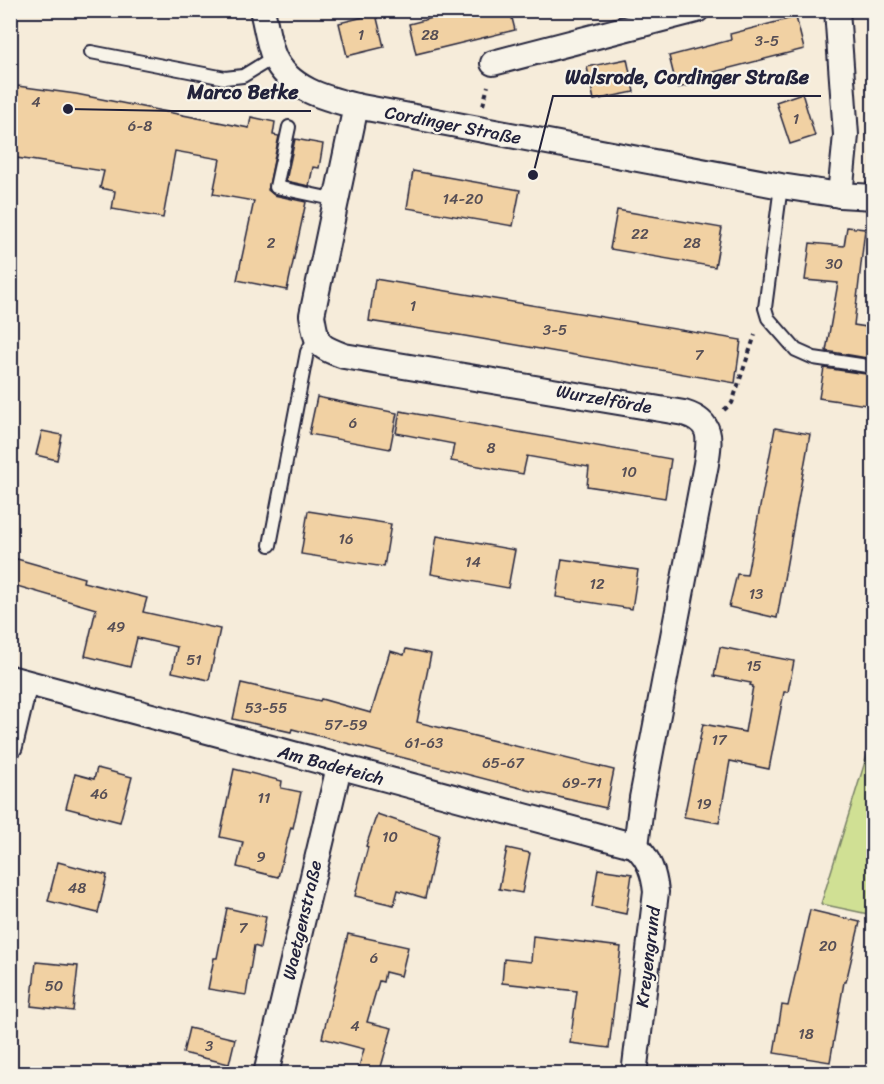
<svg xmlns="http://www.w3.org/2000/svg" width="884" height="1084" font-family="Sriracha,sans-serif">
  <style>
    .green { fill: #d0e094; stroke: #798168; stroke-width: 1.5 }
    .building { fill: #f1d1a3; stroke: #22223b; stroke-width: 1.5 }
    .lines { fill: none; stroke-linecap: round; stroke-linejoin: round }
    .lane-casing { stroke: #22223b; stroke-width: 16 }
    .street-casing { stroke: #22223b; stroke-width: 28 }
    .path { stroke: #22223b; stroke-width: 4; stroke-dasharray: 4.5 4.5; stroke-linecap: butt }
    .lane { stroke: #f7f3e8; stroke-width: 12 }
    .street { stroke: #f7f3e8; stroke-width: 24 }
    .labels { text-anchor: middle; dominant-baseline: central; stroke-width: 4.5; stroke-linejoin: round; paint-order: stroke }
    .number-label { font-size: 15px; fill: #564e55 }
    .street-label { font-size: 18px; fill: #22223b; stroke: #f7f3e8 }
    .leader { fill: none; stroke: #22223b; stroke-width: 2 }
    .callout-dot { fill: #22223b; stroke: #f7f3e8; stroke-width: 2 }
    .callout-label { font-size: 20px; text-anchor: middle; font-weight: bold; fill: #22223b; stroke: #f7f3e8; stroke-width: 4.5; stroke-linejoin: round; paint-order: stroke }
  </style>
  <rect width="100%" height="100%" fill="#f6ecda"/>
  <filter id="ink" filterUnits="userSpaceOnUse"><feTurbulence type="fractalNoise" baseFrequency=".0167" numOctaves="2"/><feDisplacementMap in="SourceGraphic" scale="12" xChannelSelector="R" yChannelSelector="G"/><feConvolveMatrix kernelMatrix="1 2 1 2 8 2 1 2 1" color-interpolation-filters="sRGB"/></filter>
  <g filter="url(#ink)">
    <path class="green" d="M 873,736 L 873,915 L 821,904 Z"/>
    <g class="building">
      <path d="M 463,10 L 510,10 L 515,30 L 416,54 L 409,24 Z"/>
      <path d="M 376,14 L 384,47 L 347,56 L 339,23 Z"/>
      <path d="M 796,17 L 804,49 L 710,73 L 711,80 L 677,88 L 669,56 L 731,40 L 730,34 Z"/>
      <path d="M 627,59 L 634,92 L 594,100 L 587,67 Z"/>
      <path d="M 10,85 L 76,94 L 249,128 L 251,117 L 275,122 L 273,135 L 279,136 L 268,190 L 274,195 L 306,202 L 287,290 L 237,280 L 254,201 L 213,194 L 220,159 L 175,151 L 163,218 L 112,209 L 115,191 L 100,188 L 104,171 L 10,157 Z"/>
      <path d="M 802,93 L 815,136 L 790,144 L 776,102 Z"/>
      <path d="M 295,139 L 323,144 L 319,168 L 313,167 L 309,186 L 286,181 Z"/>
      <path d="M 413,171 L 520,190 L 513,226 L 407,208 Z"/>
      <path d="M 617,210 L 722,228 L 715,267 L 610,249 Z"/>
      <path d="M 847,227 L 865,229 L 854,325 L 873,328 L 873,359 L 826,351 L 838,283 L 805,280 L 810,243 L 844,246 Z"/>
      <path d="M 375,279 L 741,340 L 735,383 L 459,335 L 369,321 Z"/>
      <path d="M 824,368 L 873,375 L 873,406 L 819,398 Z"/>
      <path d="M 317,397 L 397,413 L 390,449 L 309,434 Z"/>
      <path d="M 400,411 L 671,459 L 665,498 L 587,486 L 589,467 L 527,456 L 523,474 L 451,461 L 454,444 L 396,433 Z"/>
      <path d="M 775,428 L 810,434 L 777,618 L 729,607 L 737,574 L 747,575 Z"/>
      <path d="M 42,431 L 62,435 L 57,460 L 36,455 Z"/>
      <path d="M 308,511 L 391,524 L 384,567 L 301,554 Z"/>
      <path d="M 437,536 L 515,550 L 508,588 L 431,574 Z"/>
      <path d="M 10,557 L 84,578 L 83,582 L 147,598 L 143,612 L 220,629 L 209,680 L 172,672 L 177,647 L 137,638 L 130,667 L 85,656 L 96,609 L 10,584 Z"/>
      <path d="M 562,559 L 638,570 L 632,609 L 556,597 Z"/>
      <path d="M 720,647 L 794,661 L 788,692 L 784,692 L 769,769 L 730,761 L 719,823 L 684,817 L 703,724 L 745,732 L 753,686 L 750,685 L 751,683 L 714,676 Z"/>
      <path d="M 406,649 L 431,654 L 417,722 L 614,770 L 606,808 L 528,790 L 292,729 L 291,732 L 233,719 L 241,683 L 320,701 L 321,699 L 371,713 L 390,651 L 404,655 Z"/>
      <path d="M 97,768 L 132,777 L 120,822 L 66,808 L 75,774 L 94,779 Z"/>
      <path d="M 234,769 L 282,781 L 281,788 L 301,792 L 293,828 L 291,827 L 278,877 L 237,867 L 243,842 L 220,837 Z"/>
      <path d="M 377,814 L 439,835 L 425,898 L 398,890 L 394,905 L 355,896 L 368,847 L 366,846 Z"/>
      <path d="M 507,848 L 530,853 L 522,893 L 499,889 Z"/>
      <path d="M 58,862 L 107,875 L 98,913 L 48,901 Z"/>
      <path d="M 598,869 L 632,874 L 626,914 L 592,907 Z"/>
      <path d="M 227,908 L 266,917 L 260,948 L 254,946 L 246,995 L 208,989 L 214,958 L 217,958 Z"/>
      <path d="M 810,910 L 860,922 L 846,982 L 844,982 L 830,1062 L 774,1053 L 782,1005 L 788,1006 Z"/>
      <path d="M 348,934 L 408,947 L 401,976 L 385,972 L 383,982 L 379,981 L 367,1022 L 392,1028 L 379,1074 L 357,1074 L 364,1049 L 322,1038 Z"/>
      <path d="M 533,936 L 621,947 L 609,1048 L 570,1043 L 577,991 L 502,983 L 504,959 L 531,962 Z"/>
      <path d="M 36,962 L 78,966 L 73,1011 L 31,1006 Z"/>
      <path d="M 189,1028 L 235,1039 L 229,1064 L 183,1053 Z"/>
    </g>
    <g class="lines">
      <defs>
        <g id="lane">
          <path d="M 91,52 L 225,78 L 243,76 L 274,57"/>
          <path d="M 289,127 L 276,187 L 337,200"/>
          <path d="M 781,186 L 765,308 L 768,318 L 796,350 L 814,358 L 874,367"/>
          <path d="M 270,545 L 307,352 L 316,336"/>
        </g>
        <g id="street">
          <path d="M 262,10 C 266,25 268,43 274,57 C 289,89 324,98 356,106 L 781,186 L 840,195 L 874,197"/>
          <path d="M 837,10 L 846,135 L 840,195"/>
          <path d="M 493,63 L 697,10"/>
          <path d="M 356,106 L 312,315 C 317,344 316,346 344,356 L 684,413 C 713,422 710,438 706,464 L 642,798 L 636,846"/>
          <path d="M 10,678 L 636,846"/>
          <path d="M 10,746 L 25,683"/>
          <path d="M 266,1074 L 339,767"/>
          <path d="M 634,1074 L 656,892 C 654,873 649,859 636,846"/>
        </g>
      </defs>
      <use href="#lane" class="lane-casing"/>
      <use href="#street" class="street-casing"/>
      <g class="path">
        <path d="M 483,105 L 488,86"/>
        <path d="M 724,410 L 732,403 L 755,335"/>
      </g>
      <use href="#lane" class="lane"/>
      <use href="#street" class="street"/>
    </g>
  </g>
  <g class="labels">
    <g class="number-label">
      <text x="361" y="35">1</text>
      <text x="430" y="35">28</text>
      <text x="767" y="41">3-5</text>
      <text x="36" y="102">4</text>
      <text x="796" y="119">1</text>
      <text x="140" y="126">6-8</text>
      <text x="463" y="199">14-20</text>
      <text x="640" y="234">22</text>
      <text x="271" y="243">2</text>
      <text x="692" y="243">28</text>
      <text x="834" y="264">30</text>
      <text x="413" y="306">1</text>
      <text x="555" y="330">3-5</text>
      <text x="699" y="355">7</text>
      <text x="353" y="423">6</text>
      <text x="491" y="448">8</text>
      <text x="629" y="472">10</text>
      <text x="346" y="539">16</text>
      <text x="473" y="562">14</text>
      <text x="597" y="584">12</text>
      <text x="756" y="594">13</text>
      <text x="116" y="627">49</text>
      <text x="194" y="660">51</text>
      <text x="754" y="666">15</text>
      <text x="266" y="708">53-55</text>
      <text x="346" y="725">57-59</text>
      <text x="719" y="740">17</text>
      <text x="424" y="743">61-63</text>
      <text x="503" y="763">65-67</text>
      <text x="582" y="783">69-71</text>
      <text x="99" y="794">46</text>
      <text x="264" y="798">11</text>
      <text x="704" y="804">19</text>
      <text x="390" y="837">10</text>
      <text x="261" y="857">9</text>
      <text x="77" y="888">48</text>
      <text x="243" y="928">7</text>
      <text x="828" y="946">20</text>
      <text x="374" y="958">6</text>
      <text x="54" y="986">50</text>
      <text x="355" y="1026">4</text>
      <text x="806" y="1034">18</text>
      <text x="209" y="1046">3</text>
    </g>
    <g class="street-label">
      <text transform="translate(453 125) rotate(11)">Cordinger Straße</text>
      <text transform="translate(604 399) rotate(10)">Wurzelförde</text>
      <text transform="translate(331 765) rotate(15)">Am Badeteich</text>
      <text transform="translate(302 920) rotate(-77)">Waetgenstraße</text>
      <text transform="translate(648 957) rotate(-83)">Kreyengrund</text>
    </g>
  </g>
  <path class="leader" d="M533 175L553 96H821M68 109L174 111H311"/>
  <g class="callout-dot">
    <circle cx="533" cy="175" r="6"/>
    <circle cx="68" cy="109" r="6"/>
  </g>
  <g class="callout-label">
    <text x="687" y="84">Walsrode, Cordinger Straße</text>
    <text x="243" y="99">Marco Betke</text>
  </g>
  <rect width="884" height="1084" fill="none" stroke="#f7f3e8" stroke-width="36"/>
  <rect x="18" y="18" width="848" height="1048" fill="none" stroke="#22223b" stroke-width="2" filter="url(#ink)"/>
</svg>
